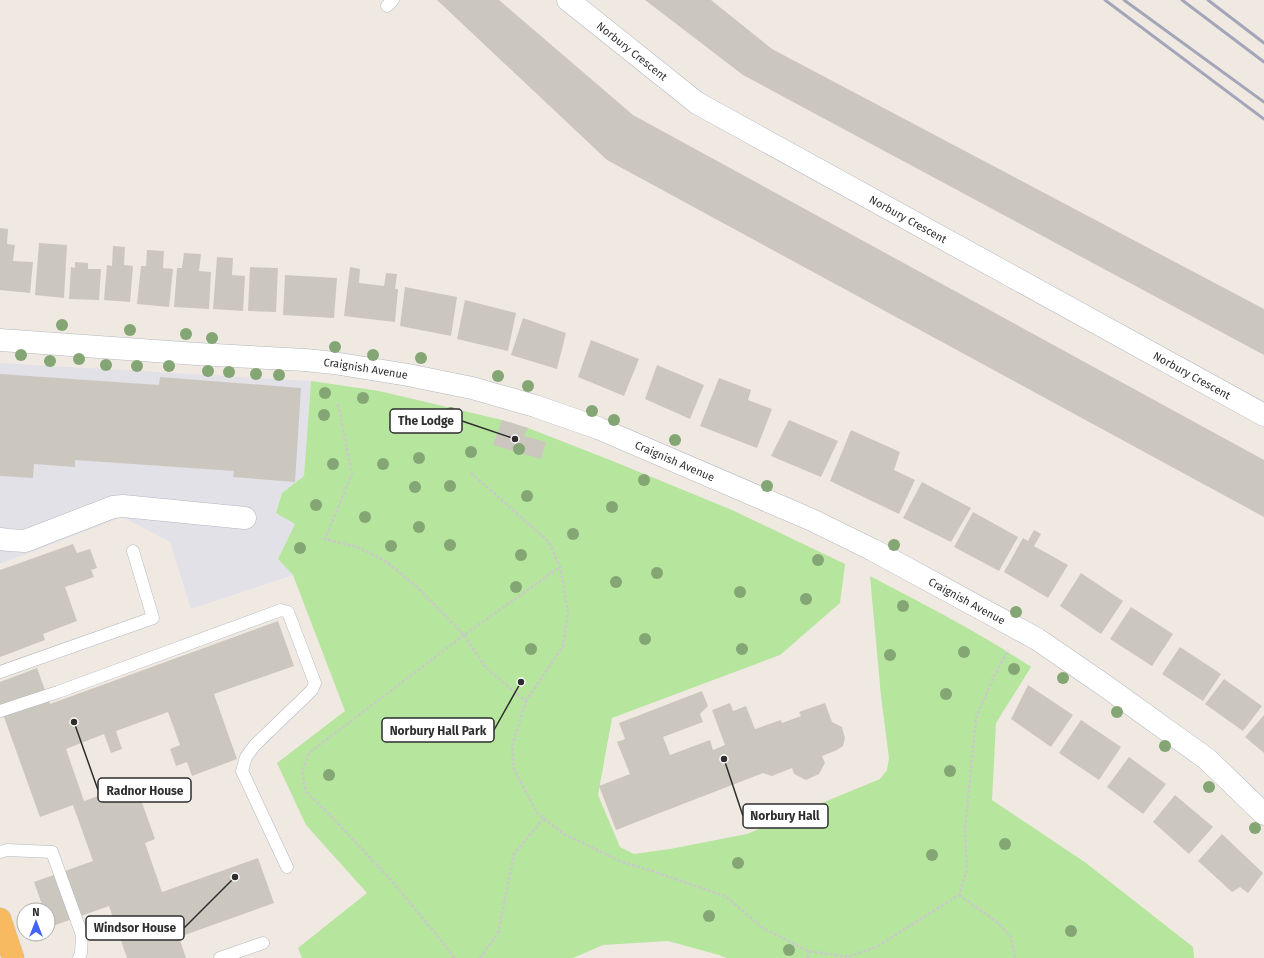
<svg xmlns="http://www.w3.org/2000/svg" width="1264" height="958" font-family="'Fira Sans',sans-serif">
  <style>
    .industrial { fill: #e3e1e8 }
    .green { fill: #b6e59e }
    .building { fill: #cbc7bf }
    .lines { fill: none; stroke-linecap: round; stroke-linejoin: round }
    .service-casing { stroke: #b4b7c1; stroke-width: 13 }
    .minor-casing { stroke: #b4b7c1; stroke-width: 23 }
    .trunk-casing { stroke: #c9c9c9; stroke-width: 23 }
    .path { stroke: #c9c9c9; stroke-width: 2.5; stroke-dasharray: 3 2; stroke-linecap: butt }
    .service { stroke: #fff; stroke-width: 12 }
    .minor { stroke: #fff; stroke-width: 22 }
    .trunk { stroke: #f8ba60; stroke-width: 22 }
    .rail { stroke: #a3a6b8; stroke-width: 3 }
    .tree { fill: #84a574 }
    .labels { text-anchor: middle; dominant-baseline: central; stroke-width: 3.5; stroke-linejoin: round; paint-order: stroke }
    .street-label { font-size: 11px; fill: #2e2e2e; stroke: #fff }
    .leader { fill: none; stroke: #2e2e2e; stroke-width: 1.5 }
    .callout-dot { fill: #2e2e2e; stroke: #fff; stroke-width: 1.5 }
    .callout { fill: #fff; stroke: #2e2e2e; stroke-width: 1.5 }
    .callout-label { font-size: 12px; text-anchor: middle; font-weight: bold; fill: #2e2e2e }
  </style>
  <rect width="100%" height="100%" fill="#efe9e1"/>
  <path class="industrial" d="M 0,363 L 311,381 L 304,476 L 282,493 L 276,512 L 296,524 L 278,559 L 293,575 L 191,609 L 170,542 L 123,517 L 0,564 Z"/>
  <path class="green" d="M 311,381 L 379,391 L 502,420 L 528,428 L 615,462 L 732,510 L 845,564 L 840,603 L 780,655 L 612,718 L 598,795 L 620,847 L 634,854 L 670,849 L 747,834 L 880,779 L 887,770 L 889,758 L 881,696 L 870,576 C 925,605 980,633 1031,667 L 996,723 L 992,800 L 1086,863 L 1193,947 L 1194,958 L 727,958 L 719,955 L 668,941 L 603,945 L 573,958 L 302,958 L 298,948 L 367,893 L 306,825 L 277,763 L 345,711 L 293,575 L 278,559 L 295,524 L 276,513 L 282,493 L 304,476 Z"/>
  <g class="building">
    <path d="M 437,0 L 499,0 L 633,115 L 1264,460 L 1264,517 L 607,160 Z"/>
    <path d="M 645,0 L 711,0 L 772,49 L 1264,309 L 1264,355 L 743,75 Z"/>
    <path d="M 0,228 L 8,229 L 7,244 L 15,245 L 13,261 L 33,262 L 30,293 L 0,290 Z"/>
    <path d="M 39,243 L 67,245 L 64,298 L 35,295 Z"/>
    <path d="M 113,246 L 125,247 L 124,265 L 133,266 L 130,302 L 104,300 L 107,265 L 112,266 Z"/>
    <path d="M 147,250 L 164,251 L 163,268 L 173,269 L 169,307 L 137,304 L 141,266 L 146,266 Z"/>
    <path d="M 184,253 L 201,254 L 199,271 L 211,272 L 209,309 L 174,307 L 177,268 L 182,268 Z"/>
    <path d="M 217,257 L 233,258 L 232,275 L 245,276 L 243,311 L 213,309 Z"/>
    <path d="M 75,262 L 88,263 L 88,269 L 101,269 L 99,300 L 69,299 L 71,267 L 75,268 Z"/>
    <path d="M 250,267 L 278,268 L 276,312 L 248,311 Z"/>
    <path d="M 350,267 L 360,269 L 359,283 L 384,286 L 386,273 L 397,274 L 395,289 L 398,289 L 395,322 L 344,316 Z"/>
    <path d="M 285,275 L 337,278 L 334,318 L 283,315 Z"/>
    <path d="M 405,287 L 457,297 L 451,336 L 400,326 Z"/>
    <path d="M 465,300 L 516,313 L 508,351 L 457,339 Z"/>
    <path d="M 523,318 L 566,333 L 557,369 L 511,355 Z"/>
    <path d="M 591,340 L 639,359 L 624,396 L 578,377 Z"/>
    <path d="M 657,365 L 704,385 L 690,419 L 645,399 Z"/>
    <path d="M 0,374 L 159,385 L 160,377 L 301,388 L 295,482 L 233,477 L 234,471 L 75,460 L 75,467 L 34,464 L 33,478 L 0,476 Z"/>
    <path d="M 719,378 L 751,390 L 748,400 L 772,409 L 757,448 L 700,426 Z"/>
    <path d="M 502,420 L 528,428 L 524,436 L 546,442 L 541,459 L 493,445 Z"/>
    <path d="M 789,420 L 838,441 L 821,477 L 771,456 Z"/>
    <path d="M 851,430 L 900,452 L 894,470 L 915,480 L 899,514 L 830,481 Z"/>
    <path d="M 922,482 L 971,508 L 951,542 L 903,518 Z"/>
    <path d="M 973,512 L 1018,537 L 999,571 L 954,547 Z"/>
    <path d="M 1034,530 L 1041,534 L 1034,546 L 1068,565 L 1048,598 L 1004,572 L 1023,538 L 1028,541 Z"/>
    <path d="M 73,544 L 77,553 L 90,549 L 97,568 L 91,570 L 94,577 L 65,587 L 77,621 L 43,634 L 45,640 L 0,657 L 0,570 Z"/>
    <path d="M 1081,573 L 1123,601 L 1101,634 L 1060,606 Z"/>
    <path d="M 1131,607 L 1173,634 L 1152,666 L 1110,639 Z"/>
    <path d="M 278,621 L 294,666 L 214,694 L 237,759 L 192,776 L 187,762 L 176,766 L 170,749 L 180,745 L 168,712 L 116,731 L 122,749 L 111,753 L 104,734 L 66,749 L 84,801 L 135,783 L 155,839 L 145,843 L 162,892 L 258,858 L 274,903 L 179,937 L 186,958 L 127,958 L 109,906 L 50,927 L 48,922 L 48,910 L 44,910 L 34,882 L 93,861 L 73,805 L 40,817 L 0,706 L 0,682 L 37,668 L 50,704 Z"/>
    <path d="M 1180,647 L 1221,674 L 1203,701 L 1162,674 Z"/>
    <path d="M 1224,679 L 1262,706 L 1243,731 L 1205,704 Z"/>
    <path d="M 1028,685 L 1073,715 L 1051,747 L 1011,719 Z"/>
    <path d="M 702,691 L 708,706 L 700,714 L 703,722 L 663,737 L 670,755 L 710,740 L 713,750 L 725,745 L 712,710 L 730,703 L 733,711 L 746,706 L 755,729 L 781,720 L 782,723 L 801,716 L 799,712 L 825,703 L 832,722 L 842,727 L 845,738 L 843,746 L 837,750 L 822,756 L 825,763 L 819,774 L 806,780 L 794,774 L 792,768 L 772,776 L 763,773 L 616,830 L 599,786 L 630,774 L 617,742 L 625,739 L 619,723 Z"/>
    <path d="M 1264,715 L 1264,753 L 1245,737 Z"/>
    <path d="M 1081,720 L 1121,747 L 1099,780 L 1059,753 Z"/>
    <path d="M 1129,757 L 1166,784 L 1143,814 L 1107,787 Z"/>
    <path d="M 1175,795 L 1213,827 L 1189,854 L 1153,822 Z"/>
    <path d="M 1222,834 L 1263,873 L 1248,893 L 1240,887 L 1232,892 L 1198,861 Z"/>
  </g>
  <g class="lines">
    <defs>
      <g id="service">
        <path d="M 387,6 L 393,0"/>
        <path d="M 0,672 L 153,618 L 133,551"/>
        <path d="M 0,711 L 58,692 L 281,610 L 288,612 L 315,683 L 312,690 L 255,745 L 246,757 L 242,771 L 287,867"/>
        <path d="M 0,852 L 7,850 L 52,852 L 82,935 L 81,953 L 79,958"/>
        <path d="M 220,958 L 263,943"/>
      </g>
      <g id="minor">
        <path id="s1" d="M 568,0 L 697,103 L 1264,415"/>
        <path id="s2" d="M 0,340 L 197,354 L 305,360 L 334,363 L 408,375 L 472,388 L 535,406 L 598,428 L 812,520 L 873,550 L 1037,639 L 1104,685 L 1207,759 L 1264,814"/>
        <path d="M 0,539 L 8,540 L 25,541 L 113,507 L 123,506 L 245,518"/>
      </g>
      <path id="trunk" d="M 0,919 L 13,958"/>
    </defs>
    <use href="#service" class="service-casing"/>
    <use href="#minor" class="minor-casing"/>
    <use href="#trunk" class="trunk-casing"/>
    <g class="path">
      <path d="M 338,404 L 352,474 L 325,539 L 357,547 L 384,560 L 415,585 L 464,635 L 486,668 L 526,701 L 512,746 L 514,769 L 537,813 L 564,834 L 622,862 L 652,871 L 725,896 L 763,928 L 808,951 L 848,957 L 876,947 L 959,895 L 967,869 L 965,831 L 976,718 L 993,678 L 1008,650"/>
      <path d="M 471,473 L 549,542 L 560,567 L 568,612 L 563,646 L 526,701"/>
      <path d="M 959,895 L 997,922 L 1011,937 L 1015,958"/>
      <path d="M 454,958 L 449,950 L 391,880 L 327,812 L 306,792 L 302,772 L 309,753 L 464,635 L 560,567"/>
      <path d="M 480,958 L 498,933 L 514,854 L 544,818"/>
      <path d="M 808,958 L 808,951"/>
    </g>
    <use href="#service" class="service"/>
    <use href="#minor" class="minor"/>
    <use href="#trunk" class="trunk"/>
    <g class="rail">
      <path d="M 1105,0 L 1264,119"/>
      <path d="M 1124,0 L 1264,102"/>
      <path d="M 1182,0 L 1264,62"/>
      <path d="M 1208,0 L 1264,43"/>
    </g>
  </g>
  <g class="tree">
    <circle cx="62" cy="325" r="6"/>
    <circle cx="130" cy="330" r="6"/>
    <circle cx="186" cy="334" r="6"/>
    <circle cx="212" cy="338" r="6"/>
    <circle cx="335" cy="347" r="6"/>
    <circle cx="21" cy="355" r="6"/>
    <circle cx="373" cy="355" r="6"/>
    <circle cx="421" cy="358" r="6"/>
    <circle cx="79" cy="359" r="6"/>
    <circle cx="50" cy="361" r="6"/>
    <circle cx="106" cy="365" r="6"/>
    <circle cx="137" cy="366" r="6"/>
    <circle cx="169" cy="366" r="6"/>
    <circle cx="208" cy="371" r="6"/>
    <circle cx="229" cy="372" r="6"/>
    <circle cx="256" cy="374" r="6"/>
    <circle cx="279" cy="375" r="6"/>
    <circle cx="498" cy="376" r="6"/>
    <circle cx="528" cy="386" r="6"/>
    <circle cx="325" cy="393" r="6"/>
    <circle cx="363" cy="398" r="6"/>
    <circle cx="592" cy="411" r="6"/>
    <circle cx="451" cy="413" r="6"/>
    <circle cx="324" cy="415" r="6"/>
    <circle cx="614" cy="420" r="6"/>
    <circle cx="675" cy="440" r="6"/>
    <circle cx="519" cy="449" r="6"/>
    <circle cx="471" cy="452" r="6"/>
    <circle cx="419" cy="458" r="6"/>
    <circle cx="333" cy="464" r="6"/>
    <circle cx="383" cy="464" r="6"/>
    <circle cx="644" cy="480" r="6"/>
    <circle cx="450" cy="486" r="6"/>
    <circle cx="767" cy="486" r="6"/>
    <circle cx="415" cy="487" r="6"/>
    <circle cx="527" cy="496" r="6"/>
    <circle cx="316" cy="505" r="6"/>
    <circle cx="612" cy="507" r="6"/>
    <circle cx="365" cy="517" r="6"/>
    <circle cx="419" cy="527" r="6"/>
    <circle cx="573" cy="534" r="6"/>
    <circle cx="450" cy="545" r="6"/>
    <circle cx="894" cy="545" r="6"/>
    <circle cx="391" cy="546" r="6"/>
    <circle cx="300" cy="548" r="6"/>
    <circle cx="521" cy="555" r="6"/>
    <circle cx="818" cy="560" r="6"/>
    <circle cx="657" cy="573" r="6"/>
    <circle cx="616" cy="582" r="6"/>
    <circle cx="516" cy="587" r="6"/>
    <circle cx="740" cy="592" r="6"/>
    <circle cx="806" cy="599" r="6"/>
    <circle cx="903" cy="606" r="6"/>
    <circle cx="1016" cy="612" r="6"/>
    <circle cx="645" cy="639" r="6"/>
    <circle cx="531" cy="649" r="6"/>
    <circle cx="742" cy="649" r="6"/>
    <circle cx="964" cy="652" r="6"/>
    <circle cx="890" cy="655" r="6"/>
    <circle cx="1014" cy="669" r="6"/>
    <circle cx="1063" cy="678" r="6"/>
    <circle cx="946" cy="694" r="6"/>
    <circle cx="1117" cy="712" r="6"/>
    <circle cx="1165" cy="746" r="6"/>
    <circle cx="950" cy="771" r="6"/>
    <circle cx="329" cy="775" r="6"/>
    <circle cx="1209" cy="787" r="6"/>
    <circle cx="1255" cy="828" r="6"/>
    <circle cx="1005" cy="844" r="6"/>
    <circle cx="932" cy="855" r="6"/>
    <circle cx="738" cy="863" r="6"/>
    <circle cx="709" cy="916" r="6"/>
    <circle cx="1071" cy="931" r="6"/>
    <circle cx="789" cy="950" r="6"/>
  </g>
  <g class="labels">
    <g class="street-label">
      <text stroke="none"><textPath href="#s1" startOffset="82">Norbury Crescent</textPath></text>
      <text stroke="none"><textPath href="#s1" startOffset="406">Norbury Crescent</textPath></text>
      <text stroke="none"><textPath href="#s2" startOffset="367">Craignish Avenue</textPath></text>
      <text stroke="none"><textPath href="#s1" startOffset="730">Norbury Crescent</textPath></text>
      <text stroke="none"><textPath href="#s2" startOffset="691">Craignish Avenue</textPath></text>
      <text stroke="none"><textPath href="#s2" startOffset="1015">Craignish Avenue</textPath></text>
    </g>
  </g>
  <path class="leader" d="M515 439L462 421M521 682L494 730M74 722L98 790M724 759L743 816M235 877L184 928"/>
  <g class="callout-dot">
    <circle cx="515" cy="439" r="4"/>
    <circle cx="521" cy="682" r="4"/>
    <circle cx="74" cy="722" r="4"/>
    <circle cx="724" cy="759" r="4"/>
    <circle cx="235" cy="877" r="4"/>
  </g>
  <g class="callout">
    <rect x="390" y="409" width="72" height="24" rx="4"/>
    <rect x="382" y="718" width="112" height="24" rx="4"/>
    <rect x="98" y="778" width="93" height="24" rx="4"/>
    <rect x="743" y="804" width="85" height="24" rx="4"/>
    <rect x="86" y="916" width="98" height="24" rx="4"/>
  </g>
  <g class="callout-label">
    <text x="426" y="425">The Lodge</text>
    <text x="438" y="735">Norbury Hall Park</text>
    <text x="145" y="795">Radnor House</text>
    <text x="785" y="820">Norbury Hall</text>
    <text x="135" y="932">Windsor House</text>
  </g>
  <g transform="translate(36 922)"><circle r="19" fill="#ffffff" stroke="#ababab"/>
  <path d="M0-3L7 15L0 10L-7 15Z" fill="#4264fb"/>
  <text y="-6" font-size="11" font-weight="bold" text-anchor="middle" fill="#2e2e2e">N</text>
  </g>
</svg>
